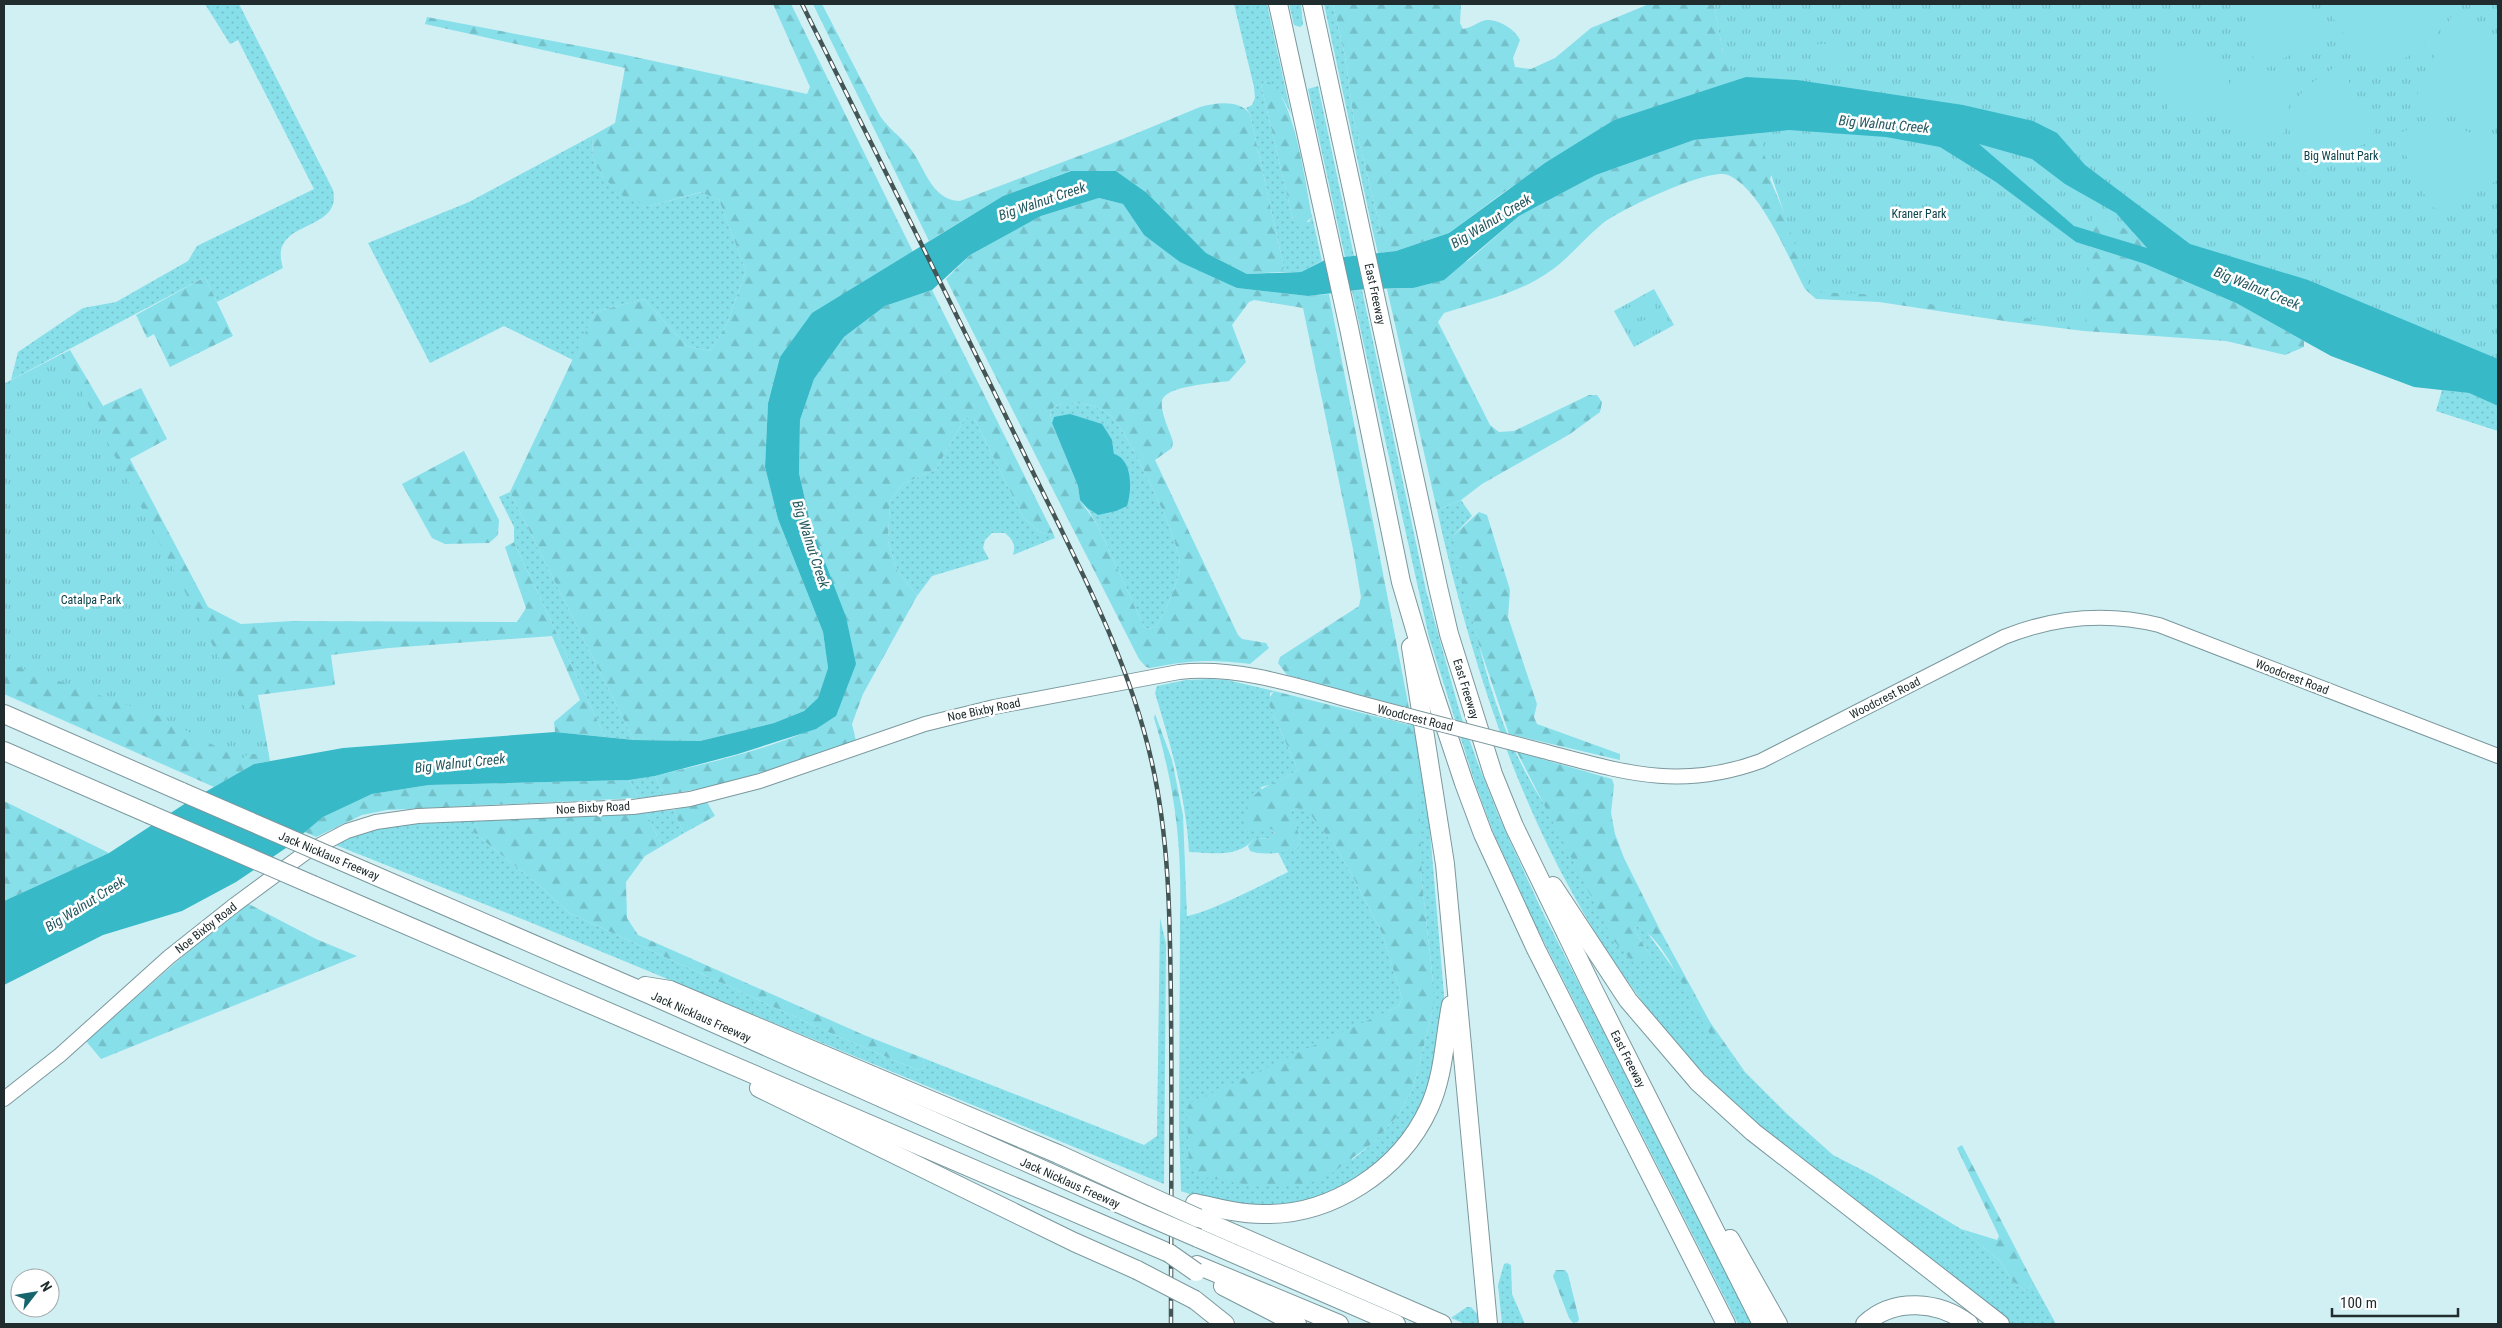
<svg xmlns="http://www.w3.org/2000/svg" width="2502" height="1328" font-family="'Roboto Condensed',sans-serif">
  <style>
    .grass { fill: url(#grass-dots) }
    .forest { fill: url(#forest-firs); fill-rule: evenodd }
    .park { fill: url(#park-tufts) }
    .pitch { fill: #87dfea }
    .water { fill: #37b9c8; fill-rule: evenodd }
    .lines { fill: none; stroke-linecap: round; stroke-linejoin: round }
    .secondary-casing { stroke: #7b989d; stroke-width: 16 }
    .highway-casing { stroke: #7b989d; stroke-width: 20 }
    .secondary { stroke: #fff; stroke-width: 14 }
    .highway { stroke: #fff; stroke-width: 18 }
    .rail-casing { stroke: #445556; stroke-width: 4.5 }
    .rail { stroke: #fff; stroke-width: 2.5; stroke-dasharray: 8; stroke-linecap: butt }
    .secondary-bridge-casing { stroke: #7b989d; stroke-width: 16; stroke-linecap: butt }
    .highway-bridge-casing { stroke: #7b989d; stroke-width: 20; stroke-linecap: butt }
    .secondary-bridge { stroke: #fff; stroke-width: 14 }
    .highway-bridge { stroke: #fff; stroke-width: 18 }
    .labels { text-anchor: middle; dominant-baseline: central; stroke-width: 5; stroke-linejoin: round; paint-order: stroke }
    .park-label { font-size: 12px; fill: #0c454c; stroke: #fff }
    .street-label { font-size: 12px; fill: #202c2d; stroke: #fff }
    .water-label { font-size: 14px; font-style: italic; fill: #255960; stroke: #fff }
  </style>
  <defs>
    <pattern id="grass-dots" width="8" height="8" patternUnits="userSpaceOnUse" patternTransform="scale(1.25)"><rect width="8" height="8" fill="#87dfea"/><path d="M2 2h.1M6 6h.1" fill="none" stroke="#74c0c9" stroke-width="1.8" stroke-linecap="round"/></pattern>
    <pattern id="forest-firs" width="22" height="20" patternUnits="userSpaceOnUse" patternTransform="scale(1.25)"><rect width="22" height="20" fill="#87dfea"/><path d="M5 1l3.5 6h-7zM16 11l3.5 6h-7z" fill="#74c0c9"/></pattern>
    <pattern id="park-tufts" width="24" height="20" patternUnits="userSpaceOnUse" patternTransform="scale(1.25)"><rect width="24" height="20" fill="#87dfea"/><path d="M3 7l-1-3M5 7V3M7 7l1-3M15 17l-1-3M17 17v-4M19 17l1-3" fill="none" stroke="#74c0c9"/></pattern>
  </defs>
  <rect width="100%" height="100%" fill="#d0f0f4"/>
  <g class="grass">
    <path d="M 205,4 L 239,4 L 333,190 C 343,234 267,218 283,268 L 217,302 L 205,277 L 11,380 L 18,352 L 83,308 L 116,302 L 188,261 L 197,246 L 314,189 L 238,40 L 230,44 Z"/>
    <path d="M 1234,4 L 1267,4 L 1291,114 L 1282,97 L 1266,81 L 1261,85 L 1293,220 L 1309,222 L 1312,216 L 1322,261 L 1301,272 L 1281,272 L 1284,268 L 1250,114 L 1246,108 L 1252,105 L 1255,98 L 1254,87 Z"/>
    <path d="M 1289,4 L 1301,4 L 1303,25 L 1300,27 L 1294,25 Z"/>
    <path d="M 1324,4 L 1333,4 L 1345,56 L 1354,121 L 1381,231 L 1373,232 Z"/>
    <path d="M 1318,86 L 1354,256 L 1345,257 L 1308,89 Z"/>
    <path d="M 592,136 L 593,159 L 603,177 L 650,206 L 702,192 L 719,200 L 746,271 L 726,326 L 710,351 L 687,346 L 644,299 L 595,312 L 573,360 L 504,326 L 430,363 L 368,243 L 469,202 Z"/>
    <path d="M 1362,290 L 1426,590 L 1460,713 L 1478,764 L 1499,817 L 1542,911 L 1752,1324 L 1738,1324 L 1535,924 L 1494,834 L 1475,783 L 1429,637 L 1352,291 Z"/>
    <path d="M 2442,390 L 2469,393 L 2498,406 L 2498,431 L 2436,411 Z"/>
    <path d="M 1064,403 C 1081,403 1098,404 1111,416 C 1129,434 1182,543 1180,567 C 1180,579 1163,616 1156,627 L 1148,629 L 1144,627 L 1098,526 L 1087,508 L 1098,515 L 1114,454 L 1112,440 L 1054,417 L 1052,423 L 1050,412 L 1055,406 Z"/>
    <path d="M 965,418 L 974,418 L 1024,519 L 1043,534 L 1053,533 L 1055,538 L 1013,555 C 1016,545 1013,540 1005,533 L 992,533 L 985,540 L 983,548 L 989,559 L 932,576 L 917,596 L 897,570 L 888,541 L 890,501 L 903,484 L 936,469 Z"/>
    <path d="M 510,492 L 634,740 L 605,737 L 514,542 L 514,527 L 499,497 Z"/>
    <path d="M 1461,500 L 1472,516 L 1454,535 C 1472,615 1487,701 1526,773 C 1560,837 1608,895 1650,954 L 1634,930 L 1637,926 L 1646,931 L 1676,972 L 1730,1057 L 1786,1113 L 1833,1155 L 1872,1175 L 1961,1229 L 1999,1260 L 2013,1282 L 2027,1291 L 2033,1282 L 2056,1324 L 2011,1324 C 1958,1283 1906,1241 1853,1200 C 1812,1168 1770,1137 1733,1102 C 1564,944 1486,730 1437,510 Z"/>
    <path d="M 1210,679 L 1227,680 L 1274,691 L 1270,693 L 1270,707 L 1298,770 L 1273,784 L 1261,787 L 1266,829 L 1272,829 L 1275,835 L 1272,838 L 1254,839 C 1238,858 1212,853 1189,852 C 1186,797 1171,746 1155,693 L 1157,686 L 1186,680 Z"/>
    <path d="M 1406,724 L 1413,725 L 1426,785 L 1444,995 L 1444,1025 L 1436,1075 L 1411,1130 L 1373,1170 L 1312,1201 L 1262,1208 L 1204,1199 L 1181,1191 L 1179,1127 L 1180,917 C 1204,916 1263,884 1288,872 L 1278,852 L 1297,848 L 1301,841 L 1291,814 L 1291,811 L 1296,808 L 1308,810 L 1336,848 L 1352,875 L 1382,933 L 1402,998 L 1399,1006 L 1388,1011 L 1352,1160 L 1373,1143 L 1399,1114 L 1413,1088 L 1433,1010 L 1433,982 L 1422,883 L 1411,730 Z"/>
    <path d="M 655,776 L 664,795 L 638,798 L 629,780 Z"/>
    <path d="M 673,810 L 684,833 L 662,846 L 646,812 Z"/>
    <path d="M 477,820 L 473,832 L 545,890 L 569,913 L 828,1032 L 917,1070 L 925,1068 L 923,1058 L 1144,1145 L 1157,1136 L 1160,918 L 1166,944 L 1164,1184 L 532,923 L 333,844 C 376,823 430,823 477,820 Z"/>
    <path d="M 1507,1263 L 1511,1265 L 1512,1294 L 1525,1324 L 1502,1324 L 1498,1285 L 1504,1264 Z"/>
    <path d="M 1467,1307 L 1471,1307 L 1478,1315 L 1478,1324 L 1466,1324 L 1451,1318 Z"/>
  </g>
  <g class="forest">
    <path d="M 773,4 L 791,4 L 913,252 L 891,267 L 780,357 L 768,402 L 765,467 L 778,519 L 823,632 L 828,668 L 818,698 L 804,711 L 774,723 L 700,741 L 634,740 L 510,492 L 595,312 L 644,299 L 687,346 L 710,351 L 726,326 L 746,271 L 719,200 L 701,192 L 650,206 L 625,198 L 603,177 L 593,159 L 592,136 L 615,123 L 625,68 L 425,24 L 427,17 L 621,54 L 807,94 L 810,87 Z"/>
    <path d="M 813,4 L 822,4 L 880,116 C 888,128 900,136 909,147 C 925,166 930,200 960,201 L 1113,143 L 1200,107 C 1215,103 1239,99 1250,114 L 1284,268 L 1281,272 L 1247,274 L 1206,253 L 1147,193 L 1116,171 L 1070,171 L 1003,196 L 929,241 Z"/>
    <path d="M 1333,4 L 1461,4 L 1460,23 L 1463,29 C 1472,28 1479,21 1486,20 C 1499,19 1516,30 1520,40 L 1513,58 L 1515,67 L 1531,69 L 1555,58 L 1591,28 L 1649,4 L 1714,4 L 1723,53 L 2134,200 L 1667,104 L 1614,120 L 1504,192 L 1449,233 L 1396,251 L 1378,253 L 1373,232 L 1381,231 L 1354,121 L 1345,56 Z"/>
    <path d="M 1266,81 C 1294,90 1306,188 1312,216 L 1305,224 L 1297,224 L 1293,220 L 1261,85 Z"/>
    <path d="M 1789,130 L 2076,242 L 2145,264 L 2236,303 L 2304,341 L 2304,347 L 2285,355 L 2226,341 L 2084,331 L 2011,322 L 1879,302 L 1816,299 L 1805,289 C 1788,257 1761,189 1728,175 C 1709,167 1619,210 1602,224 C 1583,239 1567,261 1546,274 C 1516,294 1478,302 1444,313 L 1438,322 L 1490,425 L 1499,432 L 1514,431 L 1589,395 L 1597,395 L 1602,402 L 1600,412 L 1570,434 L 1482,484 L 1461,500 L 1437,510 L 1387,289 L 1413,288 L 1469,260 L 1519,216 L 1596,175 L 1694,140 ZM 1773,169 L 1803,257 L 1770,179 Z"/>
    <path d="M 2032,159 L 2116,213 L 2148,249 L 2074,226 Z"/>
    <path d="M 1099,198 L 1123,204 L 1144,235 L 1237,288 L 1308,296 L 1329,294 L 1409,708 L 1287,675 L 1278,663 L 1280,657 L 1359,606 L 1361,597 L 1353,549 L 1303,308 L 1254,300 L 1249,302 L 1232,325 L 1246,362 L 1229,381 C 1215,383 1164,386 1162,401 C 1160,412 1170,431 1173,442 L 1172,448 L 1155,460 L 1238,635 L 1242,639 L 1266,643 L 1269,648 L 1250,664 C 1211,659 1189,660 1150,668 L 1146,667 L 1139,659 L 946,279 L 970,255 L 1041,216 ZM 1064,403 C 1081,403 1098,404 1111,416 C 1129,434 1182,543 1180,567 C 1180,579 1163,616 1156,627 L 1148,629 L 1144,627 L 1098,526 L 1080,500 L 1078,486 L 1052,423 L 1050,412 L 1055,406 Z"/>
    <path d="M 205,277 L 233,336 L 170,367 L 154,334 L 147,338 L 136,315 Z"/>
    <path d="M 932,290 L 1053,533 L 1043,534 L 1024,519 L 974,418 L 965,418 L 936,469 L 903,484 L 890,501 L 888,541 L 897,570 L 917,596 L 863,694 L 852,724 L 856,741 L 726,784 L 664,795 L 655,776 C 710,762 789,746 836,716 L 811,526 L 799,473 L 800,420 L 814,379 L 844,337 L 885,306 Z"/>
    <path d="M 70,350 L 103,406 L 141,388 L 167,439 L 130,459 L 208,607 L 241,624 L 293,621 L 517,622 L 526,608 L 505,547 L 514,542 L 605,737 L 555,732 L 554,722 L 580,700 L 552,636 L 389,648 L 331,655 L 335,685 L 258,695 L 270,761 L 254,764 L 214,787 L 4,694 L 4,384 Z"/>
    <path d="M 464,451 L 499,520 L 498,535 L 489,543 L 445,544 L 432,538 L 402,484 Z"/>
    <path d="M 1479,512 L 1487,515 L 1510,590 L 1508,617 L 1537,704 L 1534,717 L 1537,724 L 1620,754 L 1620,760 L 1509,734 L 1479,645 L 1455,556 L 1454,535 Z"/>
    <path d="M 1274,691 L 1406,724 L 1411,729 L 1418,763 L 1422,883 L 1433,982 L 1433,1010 L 1413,1088 L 1399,1114 L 1373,1143 L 1328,1176 L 1307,1184 L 1249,1185 L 1198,1176 L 1189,1166 L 1187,1108 L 1190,1103 L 1388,1011 L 1399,1006 L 1402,998 L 1382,933 L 1352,875 L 1336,848 L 1308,811 L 1296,808 L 1291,811 L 1301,841 L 1301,846 C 1290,853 1262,856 1250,851 L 1248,846 L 1254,839 L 1272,838 L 1275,833 L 1272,829 L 1247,829 L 1244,825 C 1243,788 1273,786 1298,770 L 1270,707 L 1268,700 Z"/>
    <path d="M 1155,714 L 1172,760 L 1183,815 L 1187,917 L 1180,917 C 1182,844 1175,787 1154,718 Z"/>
    <path d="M 1517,752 L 1612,779 L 1614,785 L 1611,813 L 1615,834 L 1624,858 L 1659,928 L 1710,1022 L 1745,1072 C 1731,1059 1717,1045 1707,1029 C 1687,1001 1668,941 1637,926 L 1634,930 L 1650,955 L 1648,959 L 1634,963 L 1614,941 Z"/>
    <path d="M 629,780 L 638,798 L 387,810 L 362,815 L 316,837 L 305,832 L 323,817 L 372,794 L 429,785 Z"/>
    <path d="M 4,801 L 109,853 L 4,901 Z"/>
    <path d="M 707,802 L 715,816 L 684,833 L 673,810 Z"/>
    <path d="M 646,812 L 662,846 L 645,856 L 626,882 L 627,918 L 638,935 L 864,1035 L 923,1058 L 925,1068 L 917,1070 L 828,1032 L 569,913 L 545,890 L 473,832 L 477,820 Z"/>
    <path d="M 245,902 L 316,939 L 357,956 L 101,1059 L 86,1041 Z"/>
    <path d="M 1962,1145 L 2033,1282 L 2027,1291 L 2013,1282 L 1999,1260 L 1961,1229 L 1997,1240 L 1999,1236 L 1957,1148 Z"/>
    <path d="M 1556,1270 L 1565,1270 L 1568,1274 L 1579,1319 L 1578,1322 L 1573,1323 L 1569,1318 L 1553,1276 Z"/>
  </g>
  <g class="park">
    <path d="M 1714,4 L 2498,4 L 2498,384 L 2092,215 L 2085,327 L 1862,294 L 1811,292 L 1764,154 L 1757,112 L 1745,111 L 1723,53 Z"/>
    <path d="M 1654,289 L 1674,325 L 1634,347 L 1614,311 Z"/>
    <path d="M 62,354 L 269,754 L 248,754 L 241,760 L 159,716 L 4,662 L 4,384 Z"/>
  </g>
  <g class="pitch">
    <path d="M 2250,4 L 2309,4 L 2327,31 L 2325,40 L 2259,69 C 2247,48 2241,27 2250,4 Z"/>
    <path d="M 2323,4 L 2454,4 C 2440,42 2407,66 2366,66 Z"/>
    <path d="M 2453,13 L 2478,24 L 2498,39 L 2498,129 L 2419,107 L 2415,100 Z"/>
    <path d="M 1816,44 L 1843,44 L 1842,62 L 1815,62 Z"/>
    <path d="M 2183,46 C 2211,50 2220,60 2230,85 C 2246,65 2274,69 2295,76 L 2284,133 L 2275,138 L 2219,128 L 2219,106 L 2177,117 L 2169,111 L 2153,57 L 2167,49 Z"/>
    <path d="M 2340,64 L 2374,132 L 2371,141 L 2301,172 C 2278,115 2288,95 2340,64 Z"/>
    <path d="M 2444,124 C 2469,130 2480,136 2498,154 L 2498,180 L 2439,210 L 2430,206 L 2396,134 L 2421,125 Z"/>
    <path d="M 1649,297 L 1656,309 L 1629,323 L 1623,311 Z"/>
    <path d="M 1658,313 L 1665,325 L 1638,340 L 1631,327 Z"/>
  </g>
  <g class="water">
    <path d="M 1746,77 L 1797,80 L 1963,105 L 2033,121 L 2057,133 L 2085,165 L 2190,244 L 2308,280 L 2498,359 L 2498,406 L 2469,393 L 2414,387 L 2331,356 L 2236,303 L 2145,264 L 2076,242 L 1996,182 L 1940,147 L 1886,137 L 1789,130 L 1694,140 L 1596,175 L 1519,216 L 1444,280 L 1413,288 L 1366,289 L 1308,296 L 1237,288 L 1180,262 L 1144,235 L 1123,204 L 1099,198 L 1041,216 L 970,255 L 932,290 L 885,306 L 844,337 L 814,379 L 800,420 L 799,473 L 811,526 L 846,617 L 856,664 L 836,716 L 816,729 L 738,754 L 655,776 L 629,780 L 429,785 L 372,794 L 323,817 L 286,848 L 236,882 L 182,911 L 103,935 L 4,985 L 4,901 L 109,853 L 186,803 L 254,764 L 343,748 L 555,732 L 634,740 L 700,741 L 774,723 L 804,711 L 818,698 L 828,668 L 823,632 L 778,519 L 765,467 L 768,403 L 780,357 L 812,313 L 1003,196 L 1071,171 L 1116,171 L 1147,193 L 1206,253 L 1247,274 L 1301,272 L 1327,259 L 1396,251 L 1449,233 L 1545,163 L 1614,120 ZM 1979,144 L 2032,159 L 2065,184 L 2116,213 L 2147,248 L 2074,226 Z"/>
    <path d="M 1070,414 L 1102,424 L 1112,440 L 1114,454 C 1133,460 1132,490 1127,506 L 1116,511 L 1098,515 L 1087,508 L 1080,500 L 1078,486 L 1052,423 L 1054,417 Z"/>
  </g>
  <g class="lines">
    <defs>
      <g id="secondary">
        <path d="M 1543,751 C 1623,772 1679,791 1761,761 L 2004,637 C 2054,617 2106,612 2159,625 L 2498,756"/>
        <path d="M 4,1099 L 60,1055 L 169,957 L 232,907 L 305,853 L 347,831 L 376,822 L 418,816 L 633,807 L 690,799 L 760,781 L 925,724 L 994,707 L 1179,672 C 1245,665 1312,691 1375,707"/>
      </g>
      <g id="highway">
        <path d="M 1278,4 L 1349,328 L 1401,582 L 1432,687 L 1464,783 L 1483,834 L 1536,949 L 1726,1324"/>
        <path d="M 1312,4 L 1438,587 L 1449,634 L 1493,774 L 1514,826 L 1593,989 L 1762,1324"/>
        <path d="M 1411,647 L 1445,864 L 1488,1324"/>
        <path d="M 4,714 L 182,792"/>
        <path d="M 4,751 L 149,814"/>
        <path d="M 339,860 L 653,996 L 1147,1216"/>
        <path d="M 313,885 L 1169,1253"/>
        <path d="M 1553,886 L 1628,1000 L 1698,1082 L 1753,1132 L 2000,1324"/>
        <path d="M 645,986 L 670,990 L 1058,1154 L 1147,1195"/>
        <path d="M 759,1088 L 1074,1242 L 1137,1270"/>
        <path d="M 1195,1203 C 1217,1208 1239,1214 1262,1214 C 1331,1216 1400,1171 1429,1108 C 1444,1075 1444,1041 1451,1005"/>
        <path d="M 1198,1218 L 1442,1324"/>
        <path d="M 1198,1238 L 1396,1324"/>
        <path d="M 1730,1239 L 1778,1324"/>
        <path d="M 1197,1265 L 1339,1324"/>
        <path d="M 1223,1286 L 1297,1324"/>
        <path d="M 1195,1300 L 1225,1324"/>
        <path d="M 1865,1324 C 1894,1297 1939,1301 1969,1324"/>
      </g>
    </defs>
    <use href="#secondary" class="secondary-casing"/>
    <use href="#highway" class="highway-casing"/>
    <use href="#secondary" class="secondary"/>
    <use href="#highway" class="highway"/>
    <defs>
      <path id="rail" d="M 802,4 C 877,155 953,306 1026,458 C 1074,557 1128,655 1152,763 C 1170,843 1170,926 1171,1008 C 1172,1113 1171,1219 1171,1324"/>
    </defs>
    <use href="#rail" class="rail-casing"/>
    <use href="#rail" class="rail"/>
    <defs>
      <path id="secondary-bridge" d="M 1375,707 L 1543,751"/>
      <g id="highway-bridge">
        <path d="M 182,792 L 339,860"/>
        <path d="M 149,814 L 313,885"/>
        <path d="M 1147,1195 L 1198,1218"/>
        <path d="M 1147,1216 L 1198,1238"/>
        <path d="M 1169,1253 L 1196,1272"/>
        <path d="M 1137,1270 L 1195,1300"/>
      </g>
    </defs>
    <use href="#secondary-bridge" class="secondary-bridge-casing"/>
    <use href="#highway-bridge" class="highway-bridge-casing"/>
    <use href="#secondary-bridge" class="secondary-bridge"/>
    <use href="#highway-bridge" class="highway-bridge"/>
  </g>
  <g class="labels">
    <g class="park-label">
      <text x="2341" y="156">Big Walnut Park</text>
      <text x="1919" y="214">Kraner Park</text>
      <text x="91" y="600">Catalpa Park</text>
    </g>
    <g class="street-label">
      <text transform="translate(1375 294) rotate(78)">East Freeway</text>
      <text transform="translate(2292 677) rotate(21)">Woodcrest Road</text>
      <text transform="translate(1466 689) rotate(73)">East Freeway</text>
      <text transform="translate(1885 698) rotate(-27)">Woodcrest Road</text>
      <text transform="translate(984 710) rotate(-12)">Noe Bixby Road</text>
      <text transform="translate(1415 718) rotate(14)">Woodcrest Road</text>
      <text transform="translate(593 808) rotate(-3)">Noe Bixby Road</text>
      <text transform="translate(329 856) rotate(23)">Jack Nicklaus Freeway</text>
      <text transform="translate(206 928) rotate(-38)">Noe Bixby Road</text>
      <text transform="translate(701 1017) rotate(24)">Jack Nicklaus Freeway</text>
      <text transform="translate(1628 1059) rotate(63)">East Freeway</text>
      <text transform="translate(1070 1183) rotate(24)">Jack Nicklaus Freeway</text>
    </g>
    <g class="water-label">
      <text transform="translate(1884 124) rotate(5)">Big Walnut Creek</text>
      <text transform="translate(1042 201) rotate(-19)">Big Walnut Creek</text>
      <text transform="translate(1491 221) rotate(-31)">Big Walnut Creek</text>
      <text transform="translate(2257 288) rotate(22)">Big Walnut Creek</text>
      <text transform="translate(811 544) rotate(72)">Big Walnut Creek</text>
      <text transform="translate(460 763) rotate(-6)">Big Walnut Creek</text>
      <text transform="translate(85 904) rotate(-32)">Big Walnut Creek</text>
    </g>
  </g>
  <rect width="2502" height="1328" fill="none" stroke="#202c2d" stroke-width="10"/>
  <g transform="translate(35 1293) rotate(59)"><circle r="24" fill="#ffffff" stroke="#a6abab"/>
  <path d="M0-4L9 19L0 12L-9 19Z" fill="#17646d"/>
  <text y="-8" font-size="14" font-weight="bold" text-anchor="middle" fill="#202c2d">N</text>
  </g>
  <path d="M2332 1308v8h126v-8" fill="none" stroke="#202c2d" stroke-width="2.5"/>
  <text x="2340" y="1308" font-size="15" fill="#202c2d" stroke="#ffffff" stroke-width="4" paint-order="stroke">100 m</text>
</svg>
